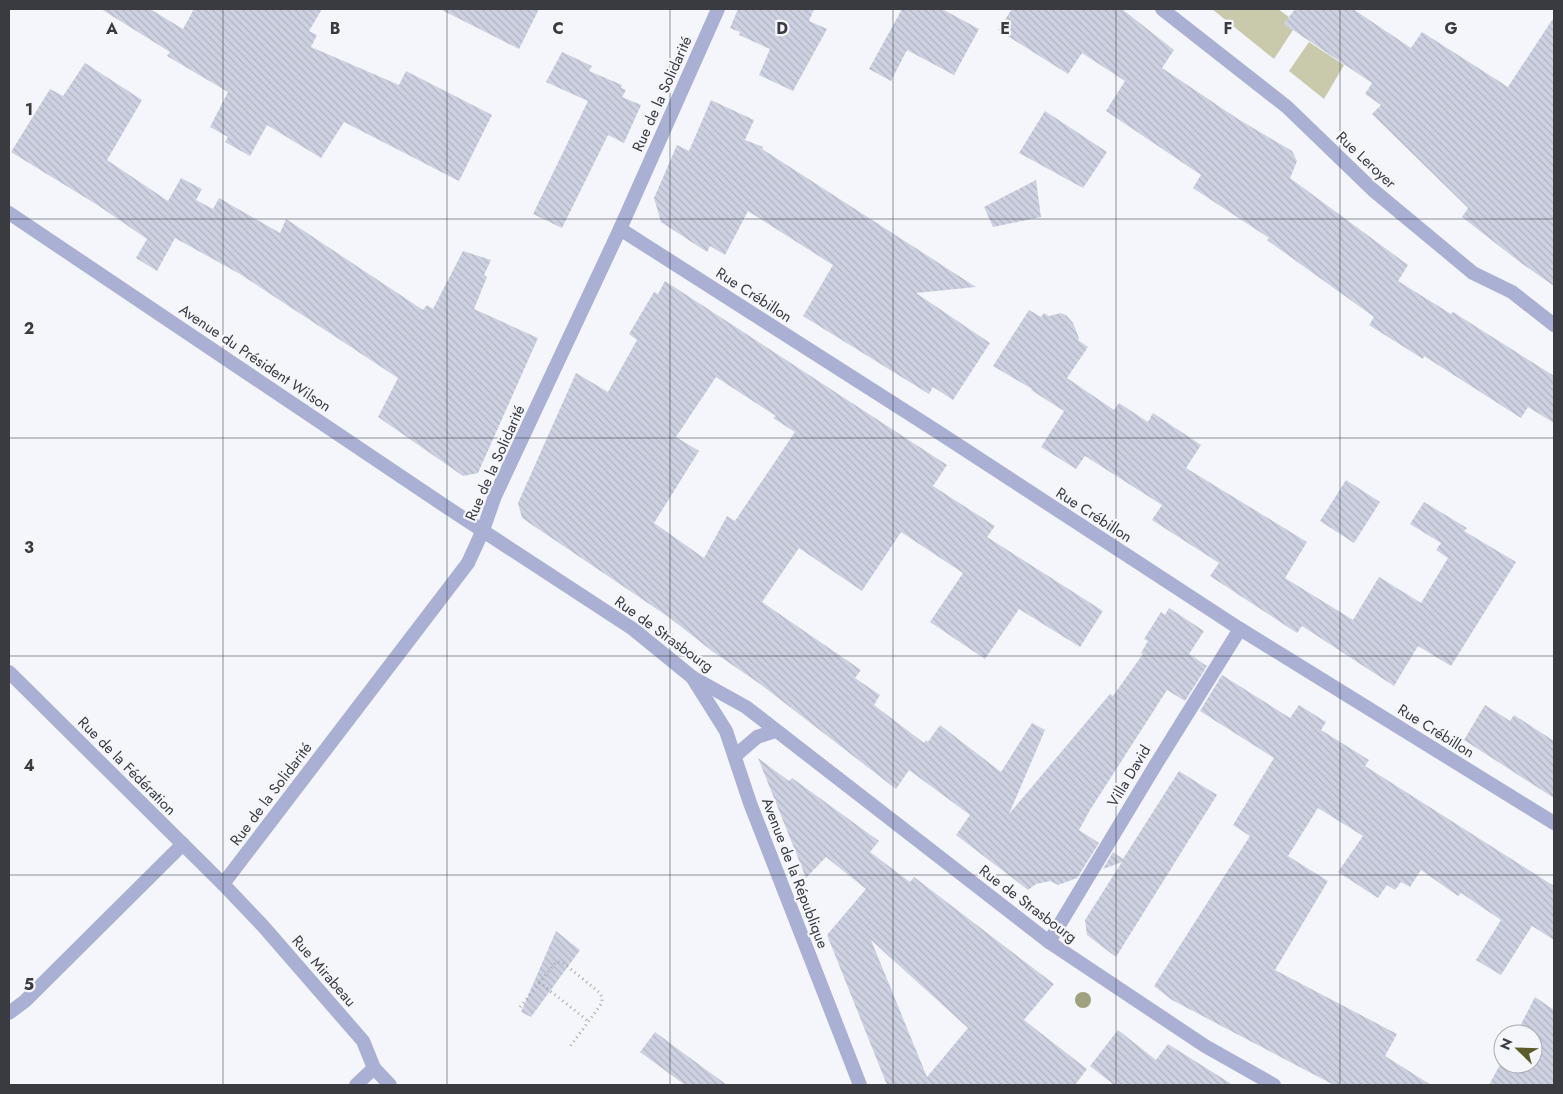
<svg xmlns="http://www.w3.org/2000/svg" width="1563" height="1094" font-family="Jost,sans-serif">
  <style>
    .grass { fill: #c9caac }
    .building { fill: url(#building-back-hatch); fill-rule: evenodd }
    .lines { fill: none; stroke-linecap: round; stroke-linejoin: round }
    .path { stroke: #a6a8ae; stroke-width: 3; stroke-dasharray: 1 4; stroke-linecap: butt }
    .service { stroke: #aab0d4; stroke-width: 14 }
    .minor { stroke: #aab0d4; stroke-width: 14 }
    .tertiary { stroke: #aab0d4; stroke-width: 14 }
    .tree { fill: #a0a17f }
    .grid { fill: none; stroke: #393b41; stroke-width: 1; stroke-opacity: 0.55 }
    .labels { text-anchor: middle; dominant-baseline: central; stroke-width: 4.5; stroke-linejoin: round; paint-order: stroke }
    .street-label { font-size: 15px; fill: #393b41; stroke: #f4f6fc }
    .grid-label { font-size: 16px; text-anchor: middle; font-weight: bold; fill: #393b41; stroke: #f4f6fc; stroke-width: 4.5; stroke-linejoin: round; paint-order: stroke }
  </style>
  <defs>
    <pattern id="building-back-hatch" width="6" height="6" patternUnits="userSpaceOnUse" patternTransform="scale(1.25)"><rect width="6" height="6" fill="#ced1e1"/><path d="M-1 5l2 2M0 0l6 6M5-1l2 2" fill="none" stroke="#b2b4c2"/></pattern>
  </defs>
  <rect width="100%" height="100%" fill="#f4f6fc"/>
  <g class="grass">
    <path d="M 1212,9 L 1278,9 L 1289,17 L 1284,24 L 1293,30 L 1274,59 Z"/>
    <path d="M 1309,42 L 1344,65 L 1324,99 L 1289,71 Z"/>
  </g>
  <g class="building">
    <path d="M 101,9 L 150,9 L 183,29 L 194,9 L 322,9 L 309,31 L 317,35 L 311,47 L 399,85 L 406,71 L 492,115 L 459,181 L 344,122 L 321,158 L 267,125 L 250,156 L 225,142 L 228,137 L 210,127 L 228,92 L 167,56 L 170,52 Z"/>
    <path d="M 440,9 L 539,9 L 519,49 Z"/>
    <path d="M 738,9 L 814,9 L 809,21 L 827,29 L 793,91 L 759,75 L 770,49 L 739,35 L 740,32 L 730,28 Z"/>
    <path d="M 902,9 L 942,9 L 979,29 L 954,75 L 907,50 L 891,81 L 869,69 Z"/>
    <path d="M 1012,9 L 1122,9 L 1174,50 L 1162,68 L 1238,119 L 1292,151 L 1297,161 L 1290,178 L 1408,265 L 1398,281 L 1451,314 L 1453,312 L 1554,376 L 1554,423 L 1528,407 L 1521,418 L 1424,356 L 1423,359 L 1369,325 L 1374,317 L 1267,240 L 1269,238 L 1193,188 L 1201,175 L 1106,111 L 1125,81 L 1082,53 L 1068,74 L 998,30 Z"/>
    <path d="M 1295,9 L 1353,9 L 1411,48 L 1422,32 L 1508,87 L 1554,17 L 1554,286 L 1521,263 L 1462,217 L 1468,208 L 1372,114 L 1381,105 L 1365,94 L 1372,83 L 1284,24 Z"/>
    <path d="M 562,52 L 592,66 L 589,71 L 622,85 L 621,88 L 626,90 L 622,97 L 641,105 L 624,143 L 608,135 L 562,228 L 533,214 L 588,101 L 546,82 Z"/>
    <path d="M 85,63 L 142,100 L 107,160 L 168,201 L 181,178 L 202,189 L 196,200 L 213,209 L 219,198 L 280,233 L 286,219 L 423,310 L 427,305 L 433,309 L 463,251 L 491,260 L 484,275 L 487,277 L 474,309 L 538,338 L 478,473 L 463,476 L 378,417 L 398,378 L 240,274 L 175,238 L 157,271 L 136,258 L 147,239 L 99,206 L 11,152 L 50,89 L 63,96 Z"/>
    <path d="M 711,100 L 754,120 L 745,140 L 763,147 L 762,149 L 976,287 L 916,293 L 990,343 L 953,400 L 933,387 L 929,394 L 803,316 L 833,265 L 748,211 L 725,255 L 710,246 L 707,252 L 661,222 L 654,198 L 677,145 L 689,151 Z"/>
    <path d="M 1045,111 L 1107,152 L 1083,188 L 1019,153 Z"/>
    <path d="M 1036,180 L 1041,217 L 993,227 L 984,207 Z"/>
    <path d="M 665,281 L 947,465 L 933,486 L 995,526 L 987,537 L 1103,611 L 1080,647 L 1019,609 L 985,659 L 930,622 L 963,573 L 901,532 L 862,591 L 799,548 L 762,602 L 861,670 L 855,678 L 880,695 L 874,705 L 924,743 L 926,740 L 928,742 L 940,725 L 1001,772 L 1032,723 L 1045,730 L 1009,814 L 1110,694 L 1113,696 L 1143,654 L 1141,653 L 1148,641 L 1144,639 L 1161,612 L 1165,615 L 1169,608 L 1204,631 L 1189,654 L 1207,666 L 1185,701 L 1167,690 L 1090,810 L 1079,830 L 1099,843 L 1077,878 L 1058,885 L 1050,881 L 1036,884 L 1028,890 L 956,835 L 970,815 L 909,770 L 896,789 L 760,684 L 712,651 L 670,618 L 522,518 L 518,503 L 576,373 L 608,392 L 637,340 L 629,334 L 654,292 L 658,294 ZM 716,377 L 776,416 L 773,418 L 795,432 L 735,521 L 727,516 L 704,558 L 654,523 L 699,451 L 676,437 Z"/>
    <path d="M 1029,310 L 1041,317 L 1044,313 L 1049,316 L 1061,313 L 1067,316 L 1073,323 L 1079,338 L 1078,340 L 1088,347 L 1067,378 L 1114,410 L 1119,403 L 1148,422 L 1153,413 L 1201,445 L 1186,468 L 1307,542 L 1285,578 L 1353,620 L 1379,577 L 1421,603 L 1448,558 L 1436,550 L 1441,543 L 1410,524 L 1424,502 L 1467,528 L 1464,531 L 1516,562 L 1451,666 L 1418,646 L 1394,686 L 1302,626 L 1297,633 L 1210,576 L 1219,563 L 1152,520 L 1162,505 L 1085,456 L 1076,469 L 1041,447 L 1064,411 L 1031,390 L 1032,389 L 993,366 Z"/>
    <path d="M 1346,480 L 1380,502 L 1354,543 L 1320,521 Z"/>
    <path d="M 1222,675 L 1290,718 L 1299,705 L 1326,722 L 1321,730 L 1369,760 L 1365,766 L 1554,886 L 1554,940 L 1532,926 L 1501,975 L 1476,960 L 1501,920 L 1461,893 L 1458,896 L 1421,870 L 1410,887 L 1401,882 L 1395,890 L 1387,885 L 1378,898 L 1338,872 L 1363,836 L 1318,808 L 1288,856 L 1328,881 L 1275,970 L 1397,1034 L 1385,1056 L 1431,1085 L 1334,1085 L 1172,1000 L 1154,986 L 1250,836 L 1233,825 L 1274,758 L 1200,711 Z"/>
    <path d="M 1485,705 L 1510,721 L 1514,715 L 1554,741 L 1554,798 L 1464,740 Z"/>
    <path d="M 758,758 L 789,781 L 792,778 L 879,841 L 870,852 L 910,882 L 914,877 L 1054,984 L 1024,1020 L 1087,1069 L 1075,1085 L 887,1085 L 827,935 L 866,889 L 826,857 L 806,878 ZM 871,940 L 968,1028 L 927,1077 Z"/>
    <path d="M 1179,771 L 1217,795 L 1116,957 L 1087,935 L 1085,920 L 1122,862 L 1103,869 L 1113,852 L 1123,859 Z"/>
    <path d="M 556,931 L 580,950 L 531,1017 L 521,1012 Z"/>
    <path d="M 1535,997 L 1554,1010 L 1554,1085 L 1489,1085 L 1503,1059 L 1503,1064 L 1533,1064 L 1533,1034 L 1516,1034 Z"/>
    <path d="M 1118,1030 L 1156,1060 L 1168,1044 L 1233,1085 L 1114,1085 L 1090,1066 Z"/>
    <path d="M 655,1032 L 686,1055 L 727,1085 L 685,1085 L 640,1052 Z"/>
  </g>
  <g class="lines">
    <g class="path">
      <path d="M 539,982 L 588,1021"/>
      <path d="M 520,1007 L 556,962 L 562,962 L 600,993 L 602,997 L 602,1003 L 569,1048"/>
    </g>
    <path class="service" d="M 9,1013 L 25,1001 L 183,844"/>
    <g class="minor">
      <path d="M 1162,9 L 1287,107 L 1373,190 L 1473,273 L 1512,292 L 1554,325"/>
      <path d="M 620,229 L 938,432 L 1240,629 L 1554,823"/>
      <path d="M 9,672 L 223,884 L 263,926 L 363,1041 L 374,1068 L 390,1085"/>
      <path d="M 692,677 L 746,707 L 1049,942 L 1205,1046 L 1274,1085"/>
      <path d="M 735,756 L 757,737 L 775,731"/>
      <path d="M 223,884 L 468,563 L 483,530 L 495,496 L 620,229 L 718,9"/>
      <path d="M 1049,942 L 1158,761 L 1240,629"/>
      <path d="M 356,1085 L 374,1068"/>
    </g>
    <path class="tertiary" d="M 9,213 L 448,508 L 633,629 L 692,677 L 726,731 L 750,803 L 860,1085"/>
  </g>
  <circle class="tree" cx="1083" cy="1000" r="8"/>
  <path class="grid" d="M 223,9 L 223,1085M 447,9 L 447,1085M 670,9 L 670,1085M 893,9 L 893,1085M 1116,9 L 1116,1085M 1340,9 L 1340,1085M 9,219 L 1554,219M 9,438 L 1554,438M 9,656 L 1554,656M 9,875 L 1554,875"/>
  <g class="labels">
    <g class="street-label">
      <text transform="translate(662 94) rotate(-66)">Rue de la Solidarité</text>
      <text transform="translate(1366 160) rotate(43)">Rue Leroyer</text>
      <text transform="translate(754 295) rotate(33)">Rue Crébillon</text>
      <text transform="translate(255 358) rotate(34)">Avenue du Président Wilson</text>
      <text transform="translate(495 463) rotate(-66)">Rue de la Solidarité</text>
      <text transform="translate(1094 515) rotate(33)">Rue Crébillon</text>
      <text transform="translate(664 634) rotate(36)">Rue de Strasbourg</text>
      <text transform="translate(1436 731) rotate(32)">Rue Crébillon</text>
      <text transform="translate(127 766) rotate(45)">Rue de la Fédération</text>
      <text transform="translate(1129 776) rotate(-59)">Villa David</text>
      <text transform="translate(271 794) rotate(-53)">Rue de la Solidarité</text>
      <text transform="translate(795 873) rotate(69)">Avenue de la République</text>
      <text transform="translate(1028 904) rotate(37)">Rue de Strasbourg</text>
      <text transform="translate(324 971) rotate(49)">Rue Mirabeau</text>
    </g>
  </g>
  <g class="grid-label">
    <text x="112" y="34">A</text>
    <text x="335" y="34">B</text>
    <text x="558" y="34">C</text>
    <text x="782" y="34">D</text>
    <text x="1005" y="34">E</text>
    <text x="1228" y="34">F</text>
    <text x="1451" y="34">G</text>
    <text x="29" y="115">1</text>
    <text x="29" y="334">2</text>
    <text x="29" y="553">3</text>
    <text x="29" y="771">4</text>
    <text x="29" y="990">5</text>
  </g>
  <rect width="1563" height="1094" fill="none" stroke="#393b41" stroke-width="20"/>
  <g transform="translate(1518 1049) rotate(293)"><circle r="24" fill="#f4f6fc" stroke="#a9abb1"/>
  <path d="M0-4L9 19L0 12L-9 19Z" fill="#5c5c29"/>
  <text y="-8" font-size="14" font-weight="bold" text-anchor="middle" fill="#393b41">N</text>
  </g>
</svg>
